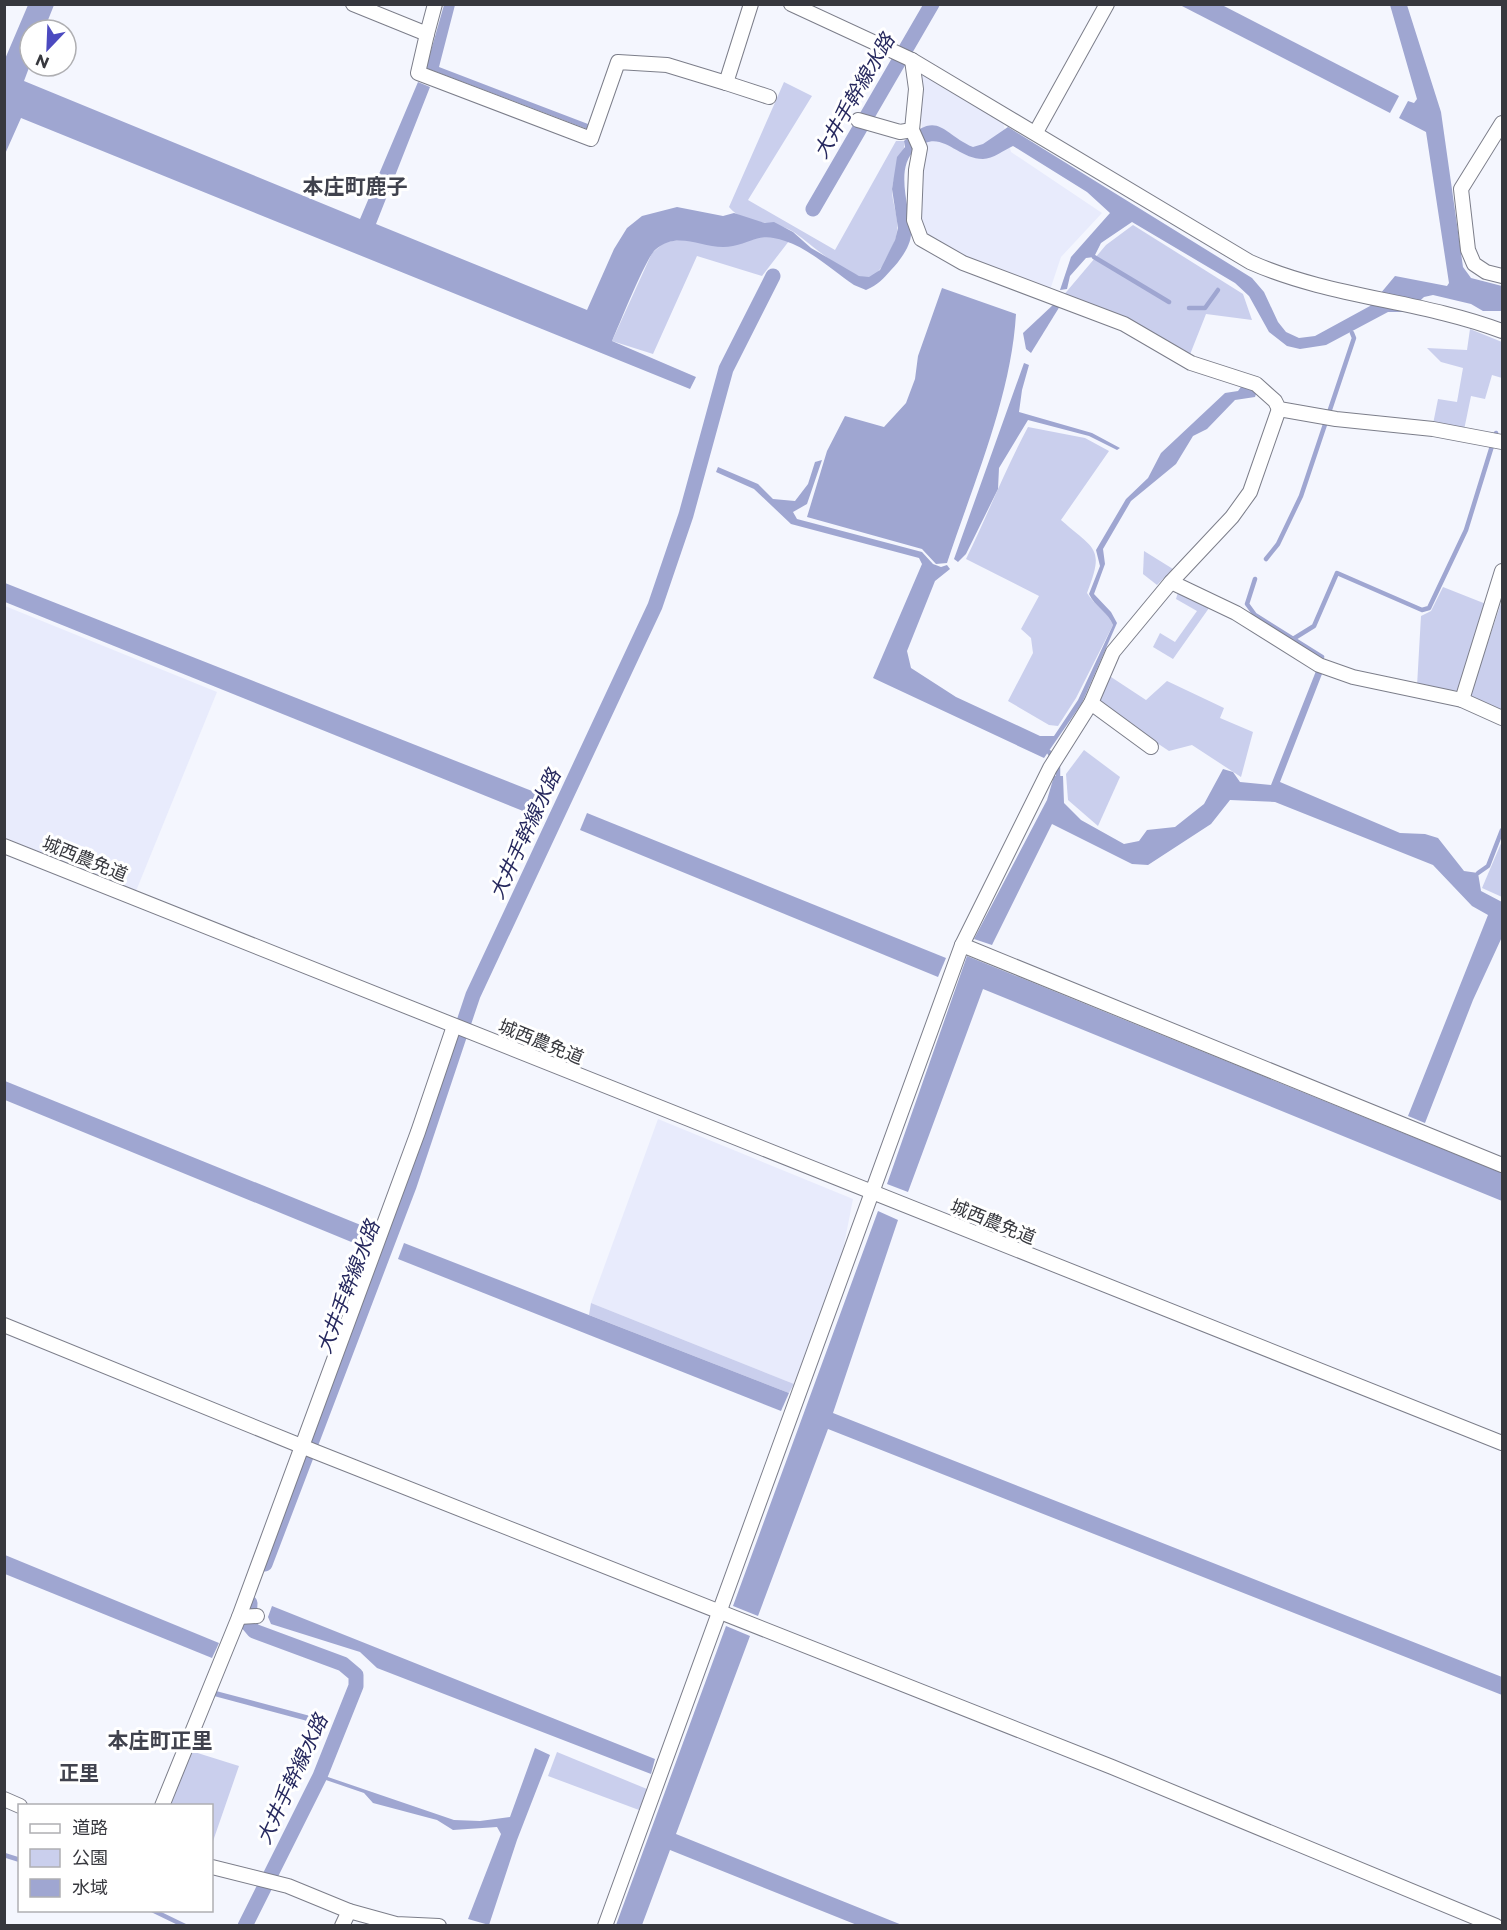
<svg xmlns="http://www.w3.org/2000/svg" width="1507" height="1930" font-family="Montserrat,'Noto Sans JP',sans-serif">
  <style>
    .built { fill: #e8ebfc }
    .green { fill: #cacfed }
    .water { fill: #9fa6d1 }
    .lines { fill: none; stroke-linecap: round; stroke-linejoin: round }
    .stream { stroke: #9fa6d1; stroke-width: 4.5 }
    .canal { stroke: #9fa6d1; stroke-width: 15 }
    .minor-casing { stroke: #7c7e8a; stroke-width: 16 }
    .minor { stroke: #fff; stroke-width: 14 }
    .labels { text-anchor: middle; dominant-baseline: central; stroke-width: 6; stroke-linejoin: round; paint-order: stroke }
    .street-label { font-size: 18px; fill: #37383e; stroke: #fff }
    .water-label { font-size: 20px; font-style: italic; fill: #26285e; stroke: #fff }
    .neighbourhood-label { font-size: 20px; font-weight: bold; fill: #40424d; stroke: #fff }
    .quarter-label { font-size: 21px; font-weight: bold; fill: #40424d; stroke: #fff }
  </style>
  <rect width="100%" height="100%" fill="#f4f6fe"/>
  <g class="built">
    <path d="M 918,67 L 1002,119 L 1011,152 L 1102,213 L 1061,257 L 1049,293 L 971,262 L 925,239 L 918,191 L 923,149 Z"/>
    <path d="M 5,606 L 217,692 L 136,891 L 5,838 Z"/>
    <path d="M 658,1119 L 853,1199 L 843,1250 L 794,1384 L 591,1303 Z"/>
  </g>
  <g class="green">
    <path d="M 784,82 L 812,96 L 748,200 L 835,250 L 896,141 L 904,141 C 906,158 893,173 892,190 C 892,203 899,217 897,231 C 896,242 890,251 885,260 C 882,267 878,274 870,277 C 851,282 807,240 792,231 C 773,220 743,225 729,207 Z"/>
    <path d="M 1133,225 L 1243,294 L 1252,320 L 1206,314 L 1189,357 L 1062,297 L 1106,245 Z"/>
    <path d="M 758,236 L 771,236 L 789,241 L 762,276 L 697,256 L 653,354 L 612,341 L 652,253 L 665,242 L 687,239 L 747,240 Z"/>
    <path d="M 1470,329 L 1502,342 L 1502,378 L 1492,375 L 1485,399 L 1471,396 L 1464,430 L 1433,424 L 1438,399 L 1457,402 L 1463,368 L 1441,362 L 1427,348 L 1467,350 Z"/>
    <path d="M 1028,427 L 1085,438 L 1109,451 L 1061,520 C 1095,550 1105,547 1087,593 C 1094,605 1108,612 1113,625 L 1076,698 L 1058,726 L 1049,725 L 1008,701 L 1033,653 L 1031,638 L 1021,629 L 1039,596 L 966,559 C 988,514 1005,470 1028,427 Z"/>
    <path d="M 1144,551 L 1173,569 L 1157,585 L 1143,574 Z"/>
    <path d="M 1443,587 L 1486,604 L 1458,691 L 1417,686 L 1421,616 L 1431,611 Z"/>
    <path d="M 1178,592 L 1209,608 L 1173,659 L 1153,647 L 1160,633 L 1175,642 L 1197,611 L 1176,599 Z"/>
    <path d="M 1502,600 L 1502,711 L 1470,696 Z"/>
    <path d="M 1108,675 L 1146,700 L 1167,681 L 1224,708 L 1220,718 L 1253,732 L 1241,777 L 1192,745 L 1169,751 L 1097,703 Z"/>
    <path d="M 1084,750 L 1120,777 L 1098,826 L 1068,800 L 1066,774 Z"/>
    <path d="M 1502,841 L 1502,897 L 1482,888 Z"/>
    <path d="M 591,1303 L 794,1384 L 789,1393 L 589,1315 Z"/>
    <path d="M 188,1750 L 239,1766 L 212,1844 L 212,1806 L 166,1806 Z"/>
    <path d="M 557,1752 L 647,1789 L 639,1810 L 548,1776 Z"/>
  </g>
  <g class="water">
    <path d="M 28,5 L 54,5 L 44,30 L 30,30 L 30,65 L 24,81 L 360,219 L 418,82 L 430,87 L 376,224 L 587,310 L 614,249 L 627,228 L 642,216 L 677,207 L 723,216 L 734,213 L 765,223 L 774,222 L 793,232 L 811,248 L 859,276 L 869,277 L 880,270 L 895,240 L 898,228 L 892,189 L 897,157 L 905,147 L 904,141 C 939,109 941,133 973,147 L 983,144 L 1008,127 L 1252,278 L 1264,292 L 1278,322 L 1286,332 L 1299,338 L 1315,336 L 1370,306 L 1395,276 L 1447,286 L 1449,283 L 1426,132 L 1399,118 L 1408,101 L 1414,103 L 1417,99 L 1390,5 L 1407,5 L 1441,112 L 1463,267 L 1471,278 L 1502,286 L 1502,311 L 1483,311 L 1471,304 L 1433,295 L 1424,297 L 1408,312 L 1388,312 L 1326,345 L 1300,349 L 1287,346 L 1269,332 L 1249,296 L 1235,283 L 1132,222 L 1101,243 L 1094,257 L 1086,258 L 1070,276 L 1067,289 L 1060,290 L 1071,257 L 1110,213 L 1087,192 L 1013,146 C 1004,150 993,159 983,159 C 956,159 941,127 916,149 C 893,168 911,210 911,234 C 911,246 899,262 891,270 C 883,279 878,285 866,290 L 854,285 C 833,271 810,249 785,241 C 760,232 756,241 733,246 C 705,252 680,228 655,250 C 645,260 620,323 612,341 L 696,377 L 690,389 L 21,118 L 5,154 L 5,59 Z"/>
    <path d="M 444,5 L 455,5 L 439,67 L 588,124 L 587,129 L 426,68 Z"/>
    <path d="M 1180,5 L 1222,5 L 1399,96 L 1390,113 Z"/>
    <path d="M 942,288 L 1016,314 C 1011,398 973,484 947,563 L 936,564 L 922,549 L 807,517 L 827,451 L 845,416 L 884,427 L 906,403 L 915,379 L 918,356 Z"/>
    <path d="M 1054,304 L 1060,306 L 1031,353 L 1026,349 L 1023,333 Z"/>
    <path d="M 1024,363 L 1029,365 L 1022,390 L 1019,412 L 1092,433 L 1120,448 L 1117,450 L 1089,436 L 1028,420 L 999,468 L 998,489 L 966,554 L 958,562 L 954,559 Z"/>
    <path d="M 1243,384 L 1257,391 L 1255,397 L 1235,400 L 1207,429 L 1193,436 L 1176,464 L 1131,501 L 1103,549 L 1105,564 L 1094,594 L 1111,612 L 1117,623 L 1082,703 L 1044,758 L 873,678 L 922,564 L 919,558 L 791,524 L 754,489 L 716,472 L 718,467 L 758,484 L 773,499 L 795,501 L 808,484 L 815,462 L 822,460 L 807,504 L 793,512 L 797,519 L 922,552 L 933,564 L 941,567 L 947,565 L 950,569 L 935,581 L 907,651 L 911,668 L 956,697 L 1040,736 L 1054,736 L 1078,700 L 1113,625 C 1108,612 1095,607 1089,594 L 1100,566 L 1096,550 L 1126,499 L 1148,478 L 1161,453 L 1225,393 L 1238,391 Z"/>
    <path d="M 5,583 L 537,793 L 528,813 L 5,602 Z"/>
    <path d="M 1316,671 L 1322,674 L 1280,782 L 1400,833 L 1425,834 L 1438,838 L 1464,871 L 1478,873 L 1481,891 L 1502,902 L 1502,937 L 1473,1000 L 1425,1123 L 1408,1116 L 1488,915 L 1472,906 L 1433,865 L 1275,802 L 1230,800 L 1211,824 L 1148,865 L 1132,864 L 1052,824 L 992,945 L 974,939 L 1047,800 L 1054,776 L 1063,776 L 1064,803 L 1081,820 L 1124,844 L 1139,841 L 1147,830 L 1175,827 L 1204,804 L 1223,769 L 1233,772 L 1240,782 L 1271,785 Z"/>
    <path d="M 587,813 L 946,958 L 938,977 L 580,830 Z"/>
    <path d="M 967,956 L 1502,1173 L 1502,1201 L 983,989 L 908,1192 L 887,1184 Z"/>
    <path d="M 5,1081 L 373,1230 L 366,1248 L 5,1100 Z"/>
    <path d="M 878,1211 L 898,1220 L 833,1413 L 1502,1677 L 1502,1695 L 828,1429 L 758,1616 L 733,1606 Z"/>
    <path d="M 404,1243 L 789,1393 L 781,1411 L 398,1259 Z"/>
    <path d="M 5,1555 L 219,1643 L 212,1658 L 5,1574 Z"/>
    <path d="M 272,1606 L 655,1759 L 651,1774 L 377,1668 L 360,1652 L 271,1624 L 268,1617 Z"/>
    <path d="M 726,1626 L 750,1636 L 676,1834 L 902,1925 L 857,1925 L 670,1850 L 642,1925 L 616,1925 Z"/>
    <path d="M 216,1691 L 329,1721 L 326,1726 L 214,1696 Z"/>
    <path d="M 535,1748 L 550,1755 L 517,1840 L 489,1925 L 468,1919 L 501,1834 L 497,1827 L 453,1830 L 437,1820 L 373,1803 L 364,1793 L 323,1779 L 325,1776 L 454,1820 L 480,1821 L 510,1817 Z"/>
  </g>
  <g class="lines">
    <g class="stream">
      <path d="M 1094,257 L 1169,302"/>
      <path d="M 1189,308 L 1205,308 L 1218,290"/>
      <path d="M 1266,559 L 1278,544 L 1301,496 L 1354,338 L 1352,333"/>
      <path d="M 1255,579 L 1247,604 L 1255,615 L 1322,657"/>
      <path d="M 1293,639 L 1314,626 L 1337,573 L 1422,610 L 1429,608 L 1466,530 L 1496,433"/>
      <path d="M 1049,752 L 1058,767 L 1058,776"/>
      <path d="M 1478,873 L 1488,866 L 1502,830"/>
      <path d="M 4,1855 L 20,1860"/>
      <path d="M 152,1910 L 185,1926"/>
    </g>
    <g class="canal">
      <path d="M 813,209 L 932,4"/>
      <path d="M 265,1564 L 409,1186 L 473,995 L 655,606 L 686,515 L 726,369 L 773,276"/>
      <path d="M 245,1926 L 320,1776 L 356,1686 L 356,1675 L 343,1664 L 254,1631 L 249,1625 L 250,1603"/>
    </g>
    <defs>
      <g id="minor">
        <path d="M 353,4 L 427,34 L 435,4"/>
        <path d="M 791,4 L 912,60 L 1250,262 C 1331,298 1420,300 1502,331"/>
        <path d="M 427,34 L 418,73 L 591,139 L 618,62 L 667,65 L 726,83 L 751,4"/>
        <path d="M 912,60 L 916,89 L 912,130 L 920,148 L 916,170 L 914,220 L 921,239 L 963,263 L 1124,324 L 1191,363 L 1256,384 L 1275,401 L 1279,409 L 1336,419 L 1433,429 L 1502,442"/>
        <path d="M 726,83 L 769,97"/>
        <path d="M 858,120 L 900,132 L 912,130"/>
        <path d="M 1502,123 L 1461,189 L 1468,250 L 1474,264 L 1486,272 L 1502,276"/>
        <path d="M 1036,132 L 1107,4"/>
        <path d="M 1171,582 L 1236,613 L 1319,665 L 1353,677 L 1462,700 L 1502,718"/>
        <path d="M 1462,700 L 1502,571"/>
        <path d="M 1091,703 L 1151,747"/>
        <path d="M 4,846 L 1502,1443"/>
        <path d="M 962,945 L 1502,1165"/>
        <path d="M 4,1325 L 316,1452 L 1112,1767 L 1496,1926"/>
        <path d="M 239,1617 L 257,1616"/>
        <path d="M 4,1799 L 20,1806"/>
        <path d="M 162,1806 L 239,1617 L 418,1132 L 454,1026"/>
        <path d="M 212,1867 L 288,1886 L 349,1911 L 396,1924 L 439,1926"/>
        <path d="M 342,1926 L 349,1911"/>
        <path d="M 605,1926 L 962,945 L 1050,768 L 1091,703 L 1113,652 L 1171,582 L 1232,517 L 1250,492 L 1279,409"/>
      </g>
    </defs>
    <use href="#minor" class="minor-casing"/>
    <use href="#minor" class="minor"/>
  </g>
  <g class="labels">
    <g class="street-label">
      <text transform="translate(85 859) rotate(22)">城西農免道</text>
      <text transform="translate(541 1042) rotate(22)">城西農免道</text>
      <text transform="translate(993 1222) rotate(22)">城西農免道</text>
    </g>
    <g class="water-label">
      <text transform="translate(854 96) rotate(-60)">大井手幹線水路</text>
      <text transform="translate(525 834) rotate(-65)">大井手幹線水路</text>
      <text transform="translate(348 1287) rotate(-69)">大井手幹線水路</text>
      <text transform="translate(292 1779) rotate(-65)">大井手幹線水路</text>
    </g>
    <g class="neighbourhood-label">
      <text x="79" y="1773">正里</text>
    </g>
    <g class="quarter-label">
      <text x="355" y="186">本庄町鹿子</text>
      <text x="160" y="1740">本庄町正里</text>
    </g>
  </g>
  <rect width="1507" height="1930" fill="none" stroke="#37383e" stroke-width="12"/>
  <rect x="18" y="1804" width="195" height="108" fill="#ffffff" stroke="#afafb2" stroke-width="1.5"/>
  <rect x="30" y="1824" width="30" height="9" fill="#ffffff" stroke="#afafb2" stroke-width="1.5"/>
  <text x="72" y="1834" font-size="18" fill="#37383e">道路</text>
  <rect x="30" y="1849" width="30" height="18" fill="#cacfed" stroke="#afafb2" stroke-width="1.5"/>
  <text x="72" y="1864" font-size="18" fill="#37383e">公園</text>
  <rect x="30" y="1879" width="30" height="18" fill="#9fa6d1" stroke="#afafb2" stroke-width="1.5"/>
  <text x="72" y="1894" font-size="18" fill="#37383e">水域</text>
  <g transform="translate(48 48) rotate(203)"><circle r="28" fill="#ffffff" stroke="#afafb2" stroke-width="1.5"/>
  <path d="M0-4.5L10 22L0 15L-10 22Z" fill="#4c4ac0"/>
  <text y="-9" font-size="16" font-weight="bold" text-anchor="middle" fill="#37383e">N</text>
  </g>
</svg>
